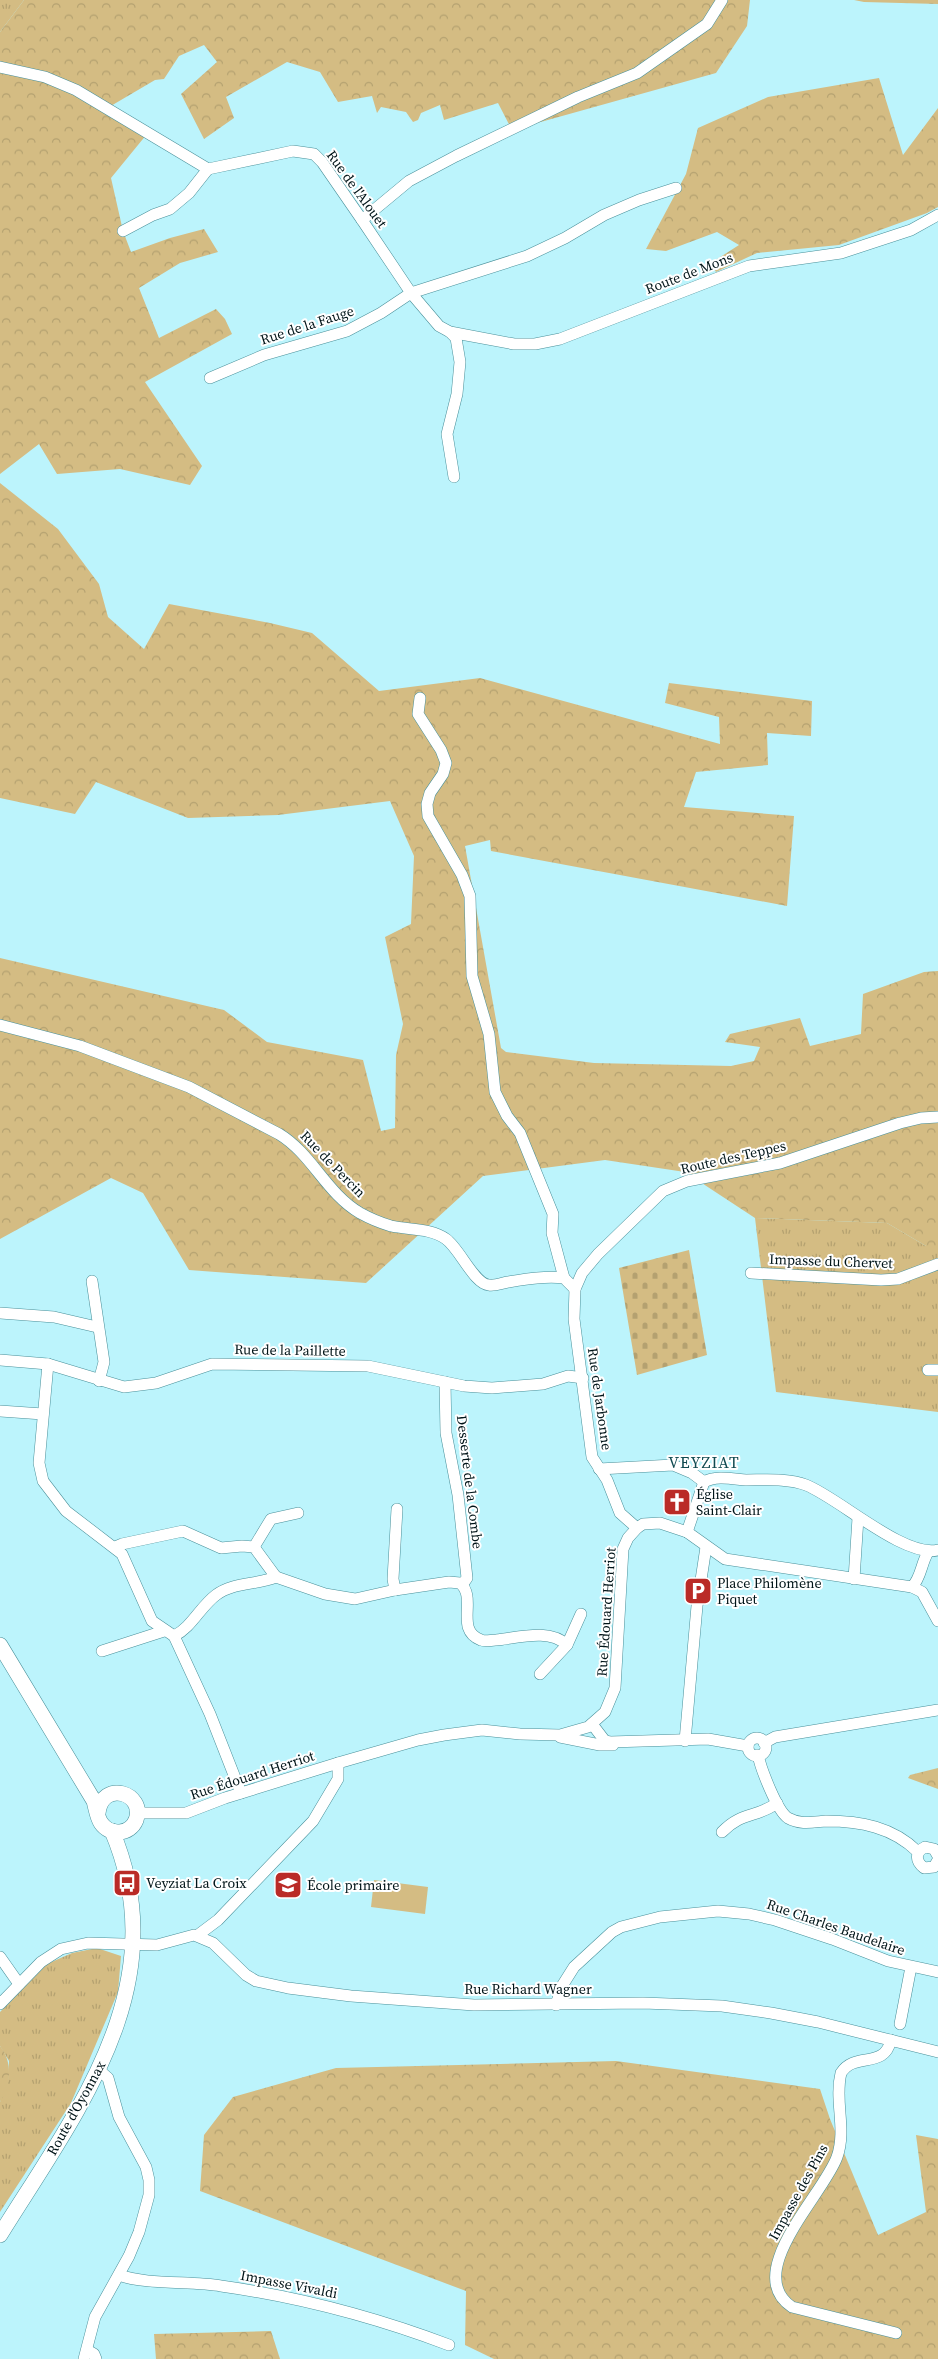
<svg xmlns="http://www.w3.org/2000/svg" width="938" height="2359" font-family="'Source Serif 4',serif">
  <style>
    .grass { fill: url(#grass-tufts) }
    .forest { fill: url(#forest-crowns) }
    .cemetery { fill: url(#cemetery-stones) }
    .pitch { fill: #d4bc83 }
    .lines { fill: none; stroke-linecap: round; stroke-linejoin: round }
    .minor-casing { stroke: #49909a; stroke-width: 12 }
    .major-casing { stroke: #49909a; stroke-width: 16 }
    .minor { stroke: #fff; stroke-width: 11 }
    .major { stroke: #fff; stroke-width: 15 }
    .labels { text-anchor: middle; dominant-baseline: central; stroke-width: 4; stroke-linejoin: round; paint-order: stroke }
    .street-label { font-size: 14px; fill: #001418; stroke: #fff }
    .poi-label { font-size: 14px; fill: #001418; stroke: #fff; text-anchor: start }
    .quarter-label { font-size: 16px; letter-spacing: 1px; fill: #104a51; stroke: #fff }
  </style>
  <defs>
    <pattern id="grass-tufts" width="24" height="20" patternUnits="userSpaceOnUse" patternTransform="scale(1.25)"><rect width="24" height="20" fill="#d4bc83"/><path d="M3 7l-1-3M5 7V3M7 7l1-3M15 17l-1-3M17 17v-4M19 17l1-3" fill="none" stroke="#b4a170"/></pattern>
    <pattern id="forest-crowns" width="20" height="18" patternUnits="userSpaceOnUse" patternTransform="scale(1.25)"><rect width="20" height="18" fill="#d4bc83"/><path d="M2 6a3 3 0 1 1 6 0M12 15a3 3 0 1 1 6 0" fill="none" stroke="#b4a170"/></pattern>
    <pattern id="cemetery-stones" width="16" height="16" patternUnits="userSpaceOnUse" patternTransform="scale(1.25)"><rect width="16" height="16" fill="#d4bc83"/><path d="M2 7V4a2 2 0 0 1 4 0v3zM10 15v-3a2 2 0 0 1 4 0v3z" fill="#b4a170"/></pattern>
  </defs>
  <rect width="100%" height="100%" fill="#bcf4fc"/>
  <g class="grass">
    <path d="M 0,0 L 24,0 L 0,32 Z"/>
    <path d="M 755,1218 L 887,1223 L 926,1246 L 938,1246 L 938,1412 L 776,1392 Z"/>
    <path d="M 97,1948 L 121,1956 L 118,1992 L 71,2103 L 0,2212 L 0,2102 L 8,2080 L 9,2061 L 0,2046 L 0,2012 L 47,1964 L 72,1953 Z"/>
  </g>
  <g class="forest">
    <path d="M 24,0 L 750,0 L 747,26 L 716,73 L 512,130 L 498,103 L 444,120 L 440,105 L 421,113 L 418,120 L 413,122 L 406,112 L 381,107 L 377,113 L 372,96 L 338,102 L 320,72 L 287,62 L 226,97 L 234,118 L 204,139 L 181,94 L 217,62 L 204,45 L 179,56 L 164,79 L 155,80 L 104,110 L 147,134 L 111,178 L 123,231 L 131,252 L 170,238 L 204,229 L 218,252 L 180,263 L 139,288 L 159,338 L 216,309 L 225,319 L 232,334 L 145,382 L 202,466 L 190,485 L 120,469 L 57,474 L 39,444 L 0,474 L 0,32 Z"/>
    <path d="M 854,0 L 938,0 L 938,4 L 864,2 Z"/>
    <path d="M 879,78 L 903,155 L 938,108 L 938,207 L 927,213 L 839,245 L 757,253 L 716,272 L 711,263 L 739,245 L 717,232 L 666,251 L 646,249 L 686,174 L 698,128 L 768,97 Z"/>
    <path d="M 0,483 L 58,529 L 99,584 L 108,617 L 144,649 L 169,604 L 270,623 L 312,633 L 379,691 L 480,678 L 720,744 L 719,717 L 665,703 L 669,683 L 812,701 L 811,736 L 767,733 L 768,765 L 696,772 L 684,807 L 794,816 L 787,906 L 491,851 L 490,840 L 465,846 L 501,1048 L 506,1052 L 594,1063 L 731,1066 L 754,1061 L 760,1047 L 725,1042 L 730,1034 L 800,1018 L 810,1046 L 861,1034 L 863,994 L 924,972 L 938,971 L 938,1246 L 926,1246 L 887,1223 L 755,1218 L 685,1172 L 605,1160 L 483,1176 L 366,1283 L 189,1270 L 143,1193 L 111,1178 L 0,1239 L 0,958 L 224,1010 L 267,1042 L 363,1060 L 381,1131 L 395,1128 L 396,1055 L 403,1024 L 385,937 L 411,924 L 414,856 L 390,801 L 278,815 L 188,818 L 96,782 L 75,814 L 0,798 Z"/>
    <path d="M 938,1768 L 938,1789 L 908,1778 L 910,1775 Z"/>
    <path d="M 0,2046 C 13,2062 11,2085 0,2102 Z"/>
    <path d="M 616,2061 L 820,2089 L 830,2119 L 878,2235 L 926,2212 L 916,2135 L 938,2139 L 938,2359 L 494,2359 L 465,2345 L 466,2291 L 200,2191 L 204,2135 L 233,2097 L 336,2068 Z"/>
    <path d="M 271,2331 L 280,2359 L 156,2359 L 154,2334 Z"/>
  </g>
  <path class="cemetery" d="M 689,1250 L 707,1355 L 637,1375 L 619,1268 Z"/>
  <path class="pitch" d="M 374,1880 L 428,1887 L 425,1914 L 371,1907 Z"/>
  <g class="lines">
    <defs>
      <g id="minor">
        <path d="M 0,67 L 45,77 L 76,90 L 208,169 L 293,151 L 314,154 L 322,162 L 362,220 L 411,293 L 439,326 L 450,332 L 514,344 L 535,344 L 560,339 L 749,266 L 841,253 L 911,230 L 938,215"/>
        <path d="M 362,220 L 409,181 L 456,156 L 578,97 L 637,73 L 707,24 L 722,0"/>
        <path d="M 123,231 L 153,215 L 170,209 L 189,193 L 208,169"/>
        <path d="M 450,332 L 456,338 L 460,362 L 457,394 L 447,434 L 454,477"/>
        <path d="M 210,378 L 264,355 L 347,331 L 381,313 L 411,293 L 527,256 L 565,238 L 604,215 L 639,200 L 676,188"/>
        <path d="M 420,698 L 418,714 L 441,750 L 446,763 L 443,774 L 430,793 L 427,804 L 428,816 L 462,875 L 470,896 L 472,976 L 489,1034 L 495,1092 L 507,1116 L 520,1133 L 553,1214 L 552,1233 L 564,1278"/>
        <path d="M 0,1025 L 80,1046 L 189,1087 L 279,1134 C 312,1154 326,1193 360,1213 C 369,1218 381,1223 391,1226 C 409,1230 431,1228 446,1239 C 460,1249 474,1284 489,1285 C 495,1286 502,1283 508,1282 C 527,1279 545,1276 564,1278 L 575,1289"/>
        <path d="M 751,1273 L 881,1280 L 898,1279 L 938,1264"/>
        <path d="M 92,1281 L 104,1362 L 99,1381"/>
        <path d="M 0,1313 L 54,1317 L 97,1327"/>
        <path d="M 0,1360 L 48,1364 L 124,1387 L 156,1383 L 212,1364 L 368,1366 L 464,1386 L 492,1388 L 543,1384 L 568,1376 L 583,1378"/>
        <path d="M 48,1364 L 39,1463 L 43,1481 L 66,1511 L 122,1554 L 152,1621 L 174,1636 L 210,1714 L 241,1793"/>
        <path d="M 928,1370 L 938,1370"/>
        <path d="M 445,1382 L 446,1433 L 458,1495 L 467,1578 L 462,1585"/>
        <path d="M 0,1411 L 43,1414"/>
        <path d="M 599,1469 L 673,1465 L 692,1473 L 704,1482"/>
        <path d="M 704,1482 C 716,1475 733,1479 746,1480 C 765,1480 788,1478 806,1485 C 839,1498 904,1558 938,1550"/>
        <path d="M 637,1528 L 620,1513 L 607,1480 L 592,1457 L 574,1319 L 575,1289 L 582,1273 L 598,1254 L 663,1191 L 687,1181 L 780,1163 L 900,1123 L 921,1118 L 938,1117"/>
        <path d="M 687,1532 L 704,1482"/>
        <path d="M 115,1547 L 122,1544 L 183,1531 L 221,1548 L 242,1546 L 254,1547 L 276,1577"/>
        <path d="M 254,1547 L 271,1519 L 298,1513"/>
        <path d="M 854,1579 L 858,1518"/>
        <path d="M 912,1587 C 921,1578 921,1564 928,1552"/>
        <path d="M 395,1590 L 393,1579 L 397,1509"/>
        <path d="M 174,1636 C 192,1627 200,1607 216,1595 C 233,1582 257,1585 276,1577 L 325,1594 L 355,1599 L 395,1590 L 449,1582 L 460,1583 C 478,1598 454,1630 481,1640 C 485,1642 491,1640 496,1640 C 518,1638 549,1628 567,1645"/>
        <path d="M 102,1651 L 164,1631"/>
        <path d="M 540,1674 L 567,1645 L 581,1614"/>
        <path d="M 592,1724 L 605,1741 L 610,1742 L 708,1739 L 748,1746"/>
        <path d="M 560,1737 L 600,1745 L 613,1745"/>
        <circle cx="757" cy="1747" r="9"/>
        <path d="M 685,1741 L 697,1606 L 706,1547"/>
        <path d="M 764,1743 L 775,1737 L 938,1710"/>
        <path d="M 758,1755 C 761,1769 777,1811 788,1818 C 800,1825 813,1822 826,1821 C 860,1821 893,1827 918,1852"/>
        <path d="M 137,1813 L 186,1813 L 225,1798 L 338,1763 L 418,1740 L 444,1735 L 482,1730 L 520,1734 L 560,1735 L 588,1727 L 605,1712 L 615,1688 L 623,1549 L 628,1538 L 637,1528 L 643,1524 L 660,1523 L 687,1532 L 725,1559 L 912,1587 L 922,1592 L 938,1621"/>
        <path d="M 722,1832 C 742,1811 757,1818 777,1803"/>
        <path d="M 938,1856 L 934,1849 L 925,1847 C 915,1852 915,1861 924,1868 L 934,1867 L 938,1860"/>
        <path d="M 198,1935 L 218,1920 L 313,1821 L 338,1779 L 338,1763"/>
        <path d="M 0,1957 L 19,1984"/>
        <path d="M 0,2004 L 41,1962 L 61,1949 L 88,1943 L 157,1945 L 194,1935 L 213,1943 L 246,1975 L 256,1981 L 288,1988 L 351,1996 L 474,2005 L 643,2003 L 722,2006 L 771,2013 L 818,2022 L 938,2052"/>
        <path d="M 556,2005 L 562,1986 L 574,1967 L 612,1932 L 621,1927 L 660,1917 L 718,1911 L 749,1914 L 775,1920 L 832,1939 L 888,1961 L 938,1972"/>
        <path d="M 900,2024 L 911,1967"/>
        <path d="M 891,2040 C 884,2070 855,2051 841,2073 C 834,2101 847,2129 837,2157 C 824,2194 741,2273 792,2307 L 896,2333"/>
        <path d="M 119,2275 C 146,2285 192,2281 221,2286 C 299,2297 375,2317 449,2345"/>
        <path d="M 87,2350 L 94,2354 L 96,2359"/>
        <path d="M 84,2359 L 95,2317 L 129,2256 L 139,2232 L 149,2195 L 149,2180 L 146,2167 L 119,2117 L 108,2078 L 100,2071"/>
      </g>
      <g id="major">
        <path d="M 0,1645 L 94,1801 C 96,1808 97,1817 101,1823 C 110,1836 130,1835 136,1820 C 146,1793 102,1779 98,1813"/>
        <path d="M 0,2235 C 77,2111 177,1985 112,1831"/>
      </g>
    </defs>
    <use href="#minor" class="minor-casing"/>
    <use href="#major" class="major-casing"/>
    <use href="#minor" class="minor"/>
    <use href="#major" class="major"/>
  </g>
  <defs>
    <symbol id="church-square" viewBox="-11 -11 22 22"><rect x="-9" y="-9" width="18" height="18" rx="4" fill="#ba2b27" stroke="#fff"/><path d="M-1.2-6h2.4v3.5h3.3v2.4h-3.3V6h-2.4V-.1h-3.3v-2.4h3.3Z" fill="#fff"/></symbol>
    <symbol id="parking-square" viewBox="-11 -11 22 22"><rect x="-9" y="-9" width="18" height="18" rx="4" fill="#ba2b27" stroke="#fff"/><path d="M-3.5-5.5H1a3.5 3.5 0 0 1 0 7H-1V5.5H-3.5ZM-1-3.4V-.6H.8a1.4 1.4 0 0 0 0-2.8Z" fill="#fff"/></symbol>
    <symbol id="bus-square" viewBox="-11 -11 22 22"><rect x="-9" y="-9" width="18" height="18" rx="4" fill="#ba2b27" stroke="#fff"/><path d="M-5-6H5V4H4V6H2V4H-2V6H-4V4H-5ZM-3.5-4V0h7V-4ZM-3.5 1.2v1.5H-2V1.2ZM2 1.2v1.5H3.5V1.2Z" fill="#fff"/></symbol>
    <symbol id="school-square" viewBox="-11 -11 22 22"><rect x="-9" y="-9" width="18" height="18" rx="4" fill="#ba2b27" stroke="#fff"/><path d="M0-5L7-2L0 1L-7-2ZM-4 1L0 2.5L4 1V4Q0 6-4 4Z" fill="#fff"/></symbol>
  </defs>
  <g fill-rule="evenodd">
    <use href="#church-square" x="661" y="1486" width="32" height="32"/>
    <use href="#parking-square" x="682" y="1575" width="32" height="32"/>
    <use href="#bus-square" x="111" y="1867" width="32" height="32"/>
    <use href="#school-square" x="272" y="1869" width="32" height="32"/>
  </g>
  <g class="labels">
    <g class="street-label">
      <text transform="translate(357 189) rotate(54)">Rue de l'Alouet</text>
      <text transform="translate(689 273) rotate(-21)">Route de Mons</text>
      <text transform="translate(307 325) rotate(-18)">Rue de la Fauge</text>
      <text transform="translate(733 1157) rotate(-13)">Route des Teppes</text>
      <text transform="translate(333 1164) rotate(46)">Rue de Percin</text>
      <text transform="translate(831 1261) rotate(2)">Impasse du Chervet</text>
      <text transform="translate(290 1350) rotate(1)">Rue de la Paillette</text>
      <text transform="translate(600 1399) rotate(82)">Rue de Jarbonne</text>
      <text transform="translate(470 1482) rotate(83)">Desserte de la Combe</text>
      <text transform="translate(606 1612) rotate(-86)">Rue Édouard Herriot</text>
      <text transform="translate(252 1775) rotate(-18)">Rue Édouard Herriot</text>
      <text transform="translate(836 1927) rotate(19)">Rue Charles Baudelaire</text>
      <text x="528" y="1989">Rue Richard Wagner</text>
      <text transform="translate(76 2108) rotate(-61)">Route d'Oyonnax</text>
      <text transform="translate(798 2192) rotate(-61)">Impasse des Pins</text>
      <text transform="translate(289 2284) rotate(11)">Impasse Vivaldi</text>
    </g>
    <g class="poi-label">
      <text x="696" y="1494">Église<tspan x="696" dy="16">Saint-Clair</tspan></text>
      <text x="717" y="1583">Place Philomène<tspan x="717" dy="16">Piquet</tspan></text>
      <text x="146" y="1883">Veyziat La Croix</text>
      <text x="307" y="1885">École primaire</text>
    </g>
    <g class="quarter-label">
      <text x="704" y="1462">VEYZIAT</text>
    </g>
  </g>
</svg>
